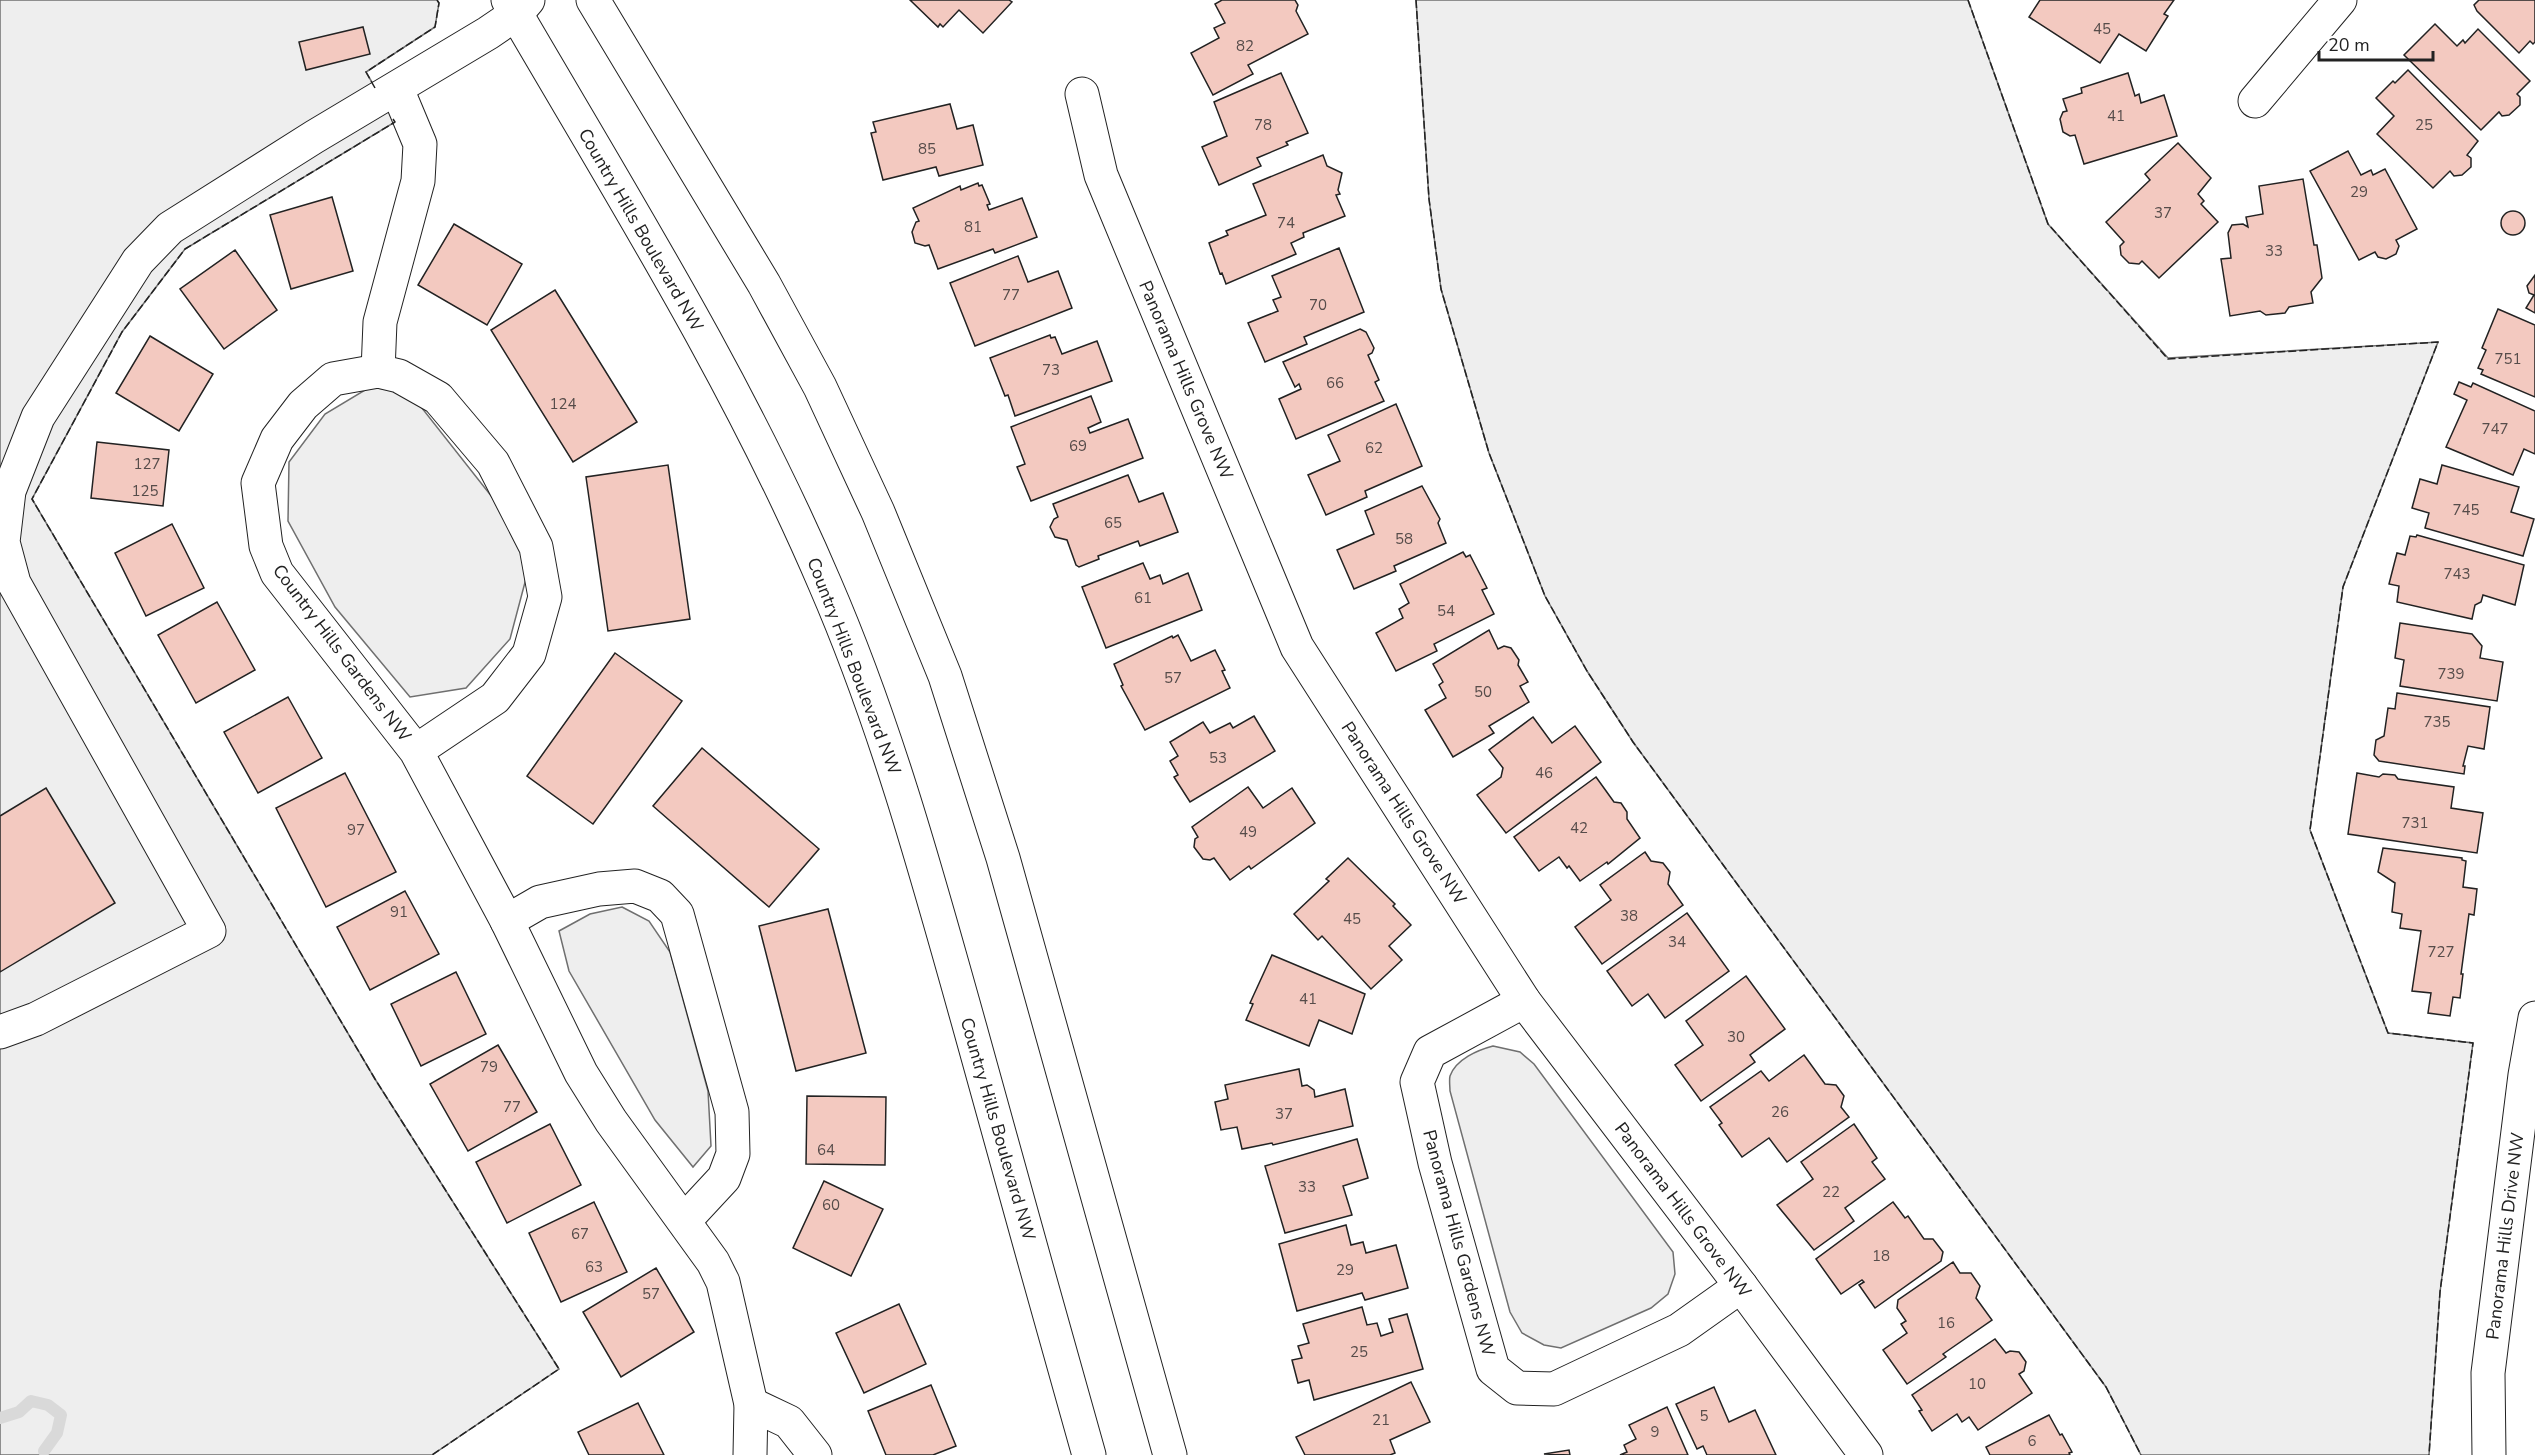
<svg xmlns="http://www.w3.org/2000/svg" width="2535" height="1455" font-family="'Nunito Sans',sans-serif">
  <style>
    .green { fill: #eee; stroke: #6f6f6f; stroke-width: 1.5 }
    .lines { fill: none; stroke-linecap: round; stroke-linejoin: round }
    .stream { stroke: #d9d9d9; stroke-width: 12 }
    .building { fill: #f3c9c0; stroke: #222; stroke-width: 1.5 }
    .minor-casing { stroke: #222; stroke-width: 35 }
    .major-casing { stroke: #222; stroke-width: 35 }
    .minor { stroke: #fff; stroke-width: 33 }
    .major { stroke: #fff; stroke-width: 33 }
    .fence { stroke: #222; stroke-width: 1.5; stroke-dasharray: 8 3; stroke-linecap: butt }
    .labels { text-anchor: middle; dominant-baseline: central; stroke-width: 4.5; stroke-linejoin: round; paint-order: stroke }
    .number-label { font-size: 15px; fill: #564c4a }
    .street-label { font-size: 18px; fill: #222; stroke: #fff }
  </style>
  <rect width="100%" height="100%" fill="#fff"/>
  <g class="green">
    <path d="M 0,0 L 437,0 L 439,3 L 435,27 L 366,72 L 395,122 L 185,249 L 122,332 L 32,499 L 375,1079 L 559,1369 L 432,1455 L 0,1455 Z"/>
    <path d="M 1416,0 L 1968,0 L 2048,224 L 2168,358 L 2438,342 L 2343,587 L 2310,830 L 2388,1033 L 2473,1043 L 2440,1292 L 2429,1455 L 2141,1455 L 2106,1387 L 1633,742 L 1587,671 L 1545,596 L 1489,453 L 1441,289 L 1429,199 Z"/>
    <path d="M 370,387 L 400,391 L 418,403 L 507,516 L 528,571 L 510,639 L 466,688 L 410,697 L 335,607 L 288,521 L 289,462 L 325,414 Z"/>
    <path d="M 622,907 L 649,921 L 670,952 L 708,1091 L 711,1146 L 693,1167 L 655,1120 L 569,971 L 559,931 L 590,914 Z"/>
    <path d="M 1493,1046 L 1520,1052 L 1534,1064 L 1673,1252 L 1675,1274 L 1668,1294 L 1651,1308 L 1561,1348 L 1544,1345 L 1522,1333 L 1510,1312 L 1450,1091 C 1450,1087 1449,1080 1450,1076 C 1456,1059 1478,1050 1493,1046 Z"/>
  </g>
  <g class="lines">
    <path class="stream" d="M 0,1418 L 19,1412 L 31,1401 L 48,1405 L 61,1415 L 57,1433 L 44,1451"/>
  </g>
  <g class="building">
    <path d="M 910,0 L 1009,0 L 1012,2 L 983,33 L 959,10 L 943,27 L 940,24 L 938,27 Z"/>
    <path d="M 1222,0 L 1295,0 L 1298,5 L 1296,11 L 1308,34 L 1248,65 L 1253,74 L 1213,95 L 1191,53 L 1219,38 L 1214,28 L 1225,23 L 1215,4 Z"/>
    <path d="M 2040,0 L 2174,0 L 2164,14 L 2168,16 L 2146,51 L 2119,34 L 2100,63 L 2029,17 Z"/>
    <path d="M 2479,0 L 2535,0 L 2535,42 L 2533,44 L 2530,41 L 2519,53 L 2477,11 L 2474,5 Z"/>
    <path d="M 2435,24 L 2457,46 L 2463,40 L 2465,43 L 2478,29 L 2530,81 L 2517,94 L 2520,97 L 2520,105 L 2509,115 L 2502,116 L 2499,112 L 2481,130 L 2404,55 Z"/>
    <path d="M 363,27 L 370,54 L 306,70 L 299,42 Z"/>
    <path d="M 2408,70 L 2478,141 L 2467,155 L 2471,158 L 2471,167 L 2462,175 L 2454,176 L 2450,171 L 2433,188 L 2377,134 L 2394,116 L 2376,98 L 2393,81 L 2395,83 Z"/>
    <path d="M 1281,73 L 1308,133 L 1286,142 L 1288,145 L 1257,158 L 1261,166 L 1219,185 L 1202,147 L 1227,136 L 1214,102 Z"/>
    <path d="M 2128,73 L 2135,96 L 2139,94 L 2141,103 L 2164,95 L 2177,136 L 2084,164 L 2075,135 L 2070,136 L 2063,132 L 2060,119 L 2063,112 L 2067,111 L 2063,99 L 2082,93 L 2081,88 Z"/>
    <path d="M 950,104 L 957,129 L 973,125 L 983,165 L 939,176 L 936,167 L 883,180 L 871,133 L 876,132 L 873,122 Z"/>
    <path d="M 2178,143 L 2211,178 L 2198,194 L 2204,201 L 2201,204 L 2218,222 L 2159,278 L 2142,261 L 2139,264 L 2129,263 L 2121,255 L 2120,246 L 2124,242 L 2106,222 L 2150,180 L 2145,174 Z"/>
    <path d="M 2348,151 L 2361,175 L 2371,170 L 2373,175 L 2385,169 L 2417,229 L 2396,240 L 2399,246 L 2396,254 L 2386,259 L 2378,257 L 2375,252 L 2359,260 L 2310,171 Z"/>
    <path d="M 1323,155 L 1327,166 L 1342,173 L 1338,190 L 1340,194 L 1336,195 L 1345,216 L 1303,233 L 1304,237 L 1291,243 L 1296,254 L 1226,284 L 1222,273 L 1220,274 L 1209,243 L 1228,235 L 1226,231 L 1266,215 L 1253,184 Z"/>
    <path d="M 2303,179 L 2314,245 L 2317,245 L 2322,278 L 2311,292 L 2313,303 L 2289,307 L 2285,313 L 2266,315 L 2260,311 L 2230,316 L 2221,259 L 2231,258 L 2228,233 L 2232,225 L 2243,224 L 2248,227 L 2246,217 L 2263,214 L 2259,186 Z"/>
    <path d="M 978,183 L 979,186 L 982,185 L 990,204 L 987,205 L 989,210 L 1022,198 L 1037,237 L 995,253 L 993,249 L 938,269 L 929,245 L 925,246 L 915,243 L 912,232 L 916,222 L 919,221 L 913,208 L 960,186 L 961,190 Z"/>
    <path d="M 332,197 L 353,271 L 291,289 L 270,215 Z"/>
    <circle cx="2513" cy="223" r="12"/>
    <path d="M 454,224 L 522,264 L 487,325 L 418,285 Z"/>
    <path d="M 1339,248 L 1364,312 L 1304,337 L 1307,344 L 1265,362 L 1248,323 L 1278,311 L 1273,300 L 1281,297 L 1272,276 Z"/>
    <path d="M 235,250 L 277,310 L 224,349 L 180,289 Z"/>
    <path d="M 1018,256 L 1028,282 L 1058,271 L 1072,308 L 975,346 L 950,283 Z"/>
    <path d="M 2535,275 L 2535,313 L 2526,308 L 2534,295 L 2529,293 L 2527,286 Z"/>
    <path d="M 555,290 L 637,422 L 573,462 L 491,330 Z"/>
    <path d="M 2498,309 L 2535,325 L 2535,397 L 2481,374 L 2483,370 L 2478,368 L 2486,350 L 2482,348 Z"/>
    <path d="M 1360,329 L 1366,332 L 1374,348 L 1372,353 L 1368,355 L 1379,380 L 1375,382 L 1384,401 L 1296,439 L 1279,399 L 1301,389 L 1299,384 L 1295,387 L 1283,362 Z"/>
    <path d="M 1050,335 L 1051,338 L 1055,337 L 1062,354 L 1097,341 L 1112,381 L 1015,416 L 1008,395 L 1005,396 L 990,358 Z"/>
    <path d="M 150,336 L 213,374 L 179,431 L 116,393 Z"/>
    <path d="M 2459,382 L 2471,387 L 2473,383 L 2535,411 L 2535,454 L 2524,449 L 2513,475 L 2446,447 L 2467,400 L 2454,394 Z"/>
    <path d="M 1091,396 L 1101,422 L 1088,428 L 1090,433 L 1128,419 L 1143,458 L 1031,501 L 1017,467 L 1025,464 L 1011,427 Z"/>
    <path d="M 1396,404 L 1422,466 L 1365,491 L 1367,497 L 1326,515 L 1308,475 L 1340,461 L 1328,435 Z"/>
    <path d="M 97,442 L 169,450 L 163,506 L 91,498 Z"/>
    <path d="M 668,465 L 690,619 L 608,631 L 586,477 Z"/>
    <path d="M 2442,465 L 2519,487 L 2511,512 L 2534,519 L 2523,556 L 2425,528 L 2429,513 L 2412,508 L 2420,479 L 2437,484 Z"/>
    <path d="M 1128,475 L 1139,502 L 1163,493 L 1178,532 L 1140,546 L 1138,541 L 1098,556 L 1099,559 L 1079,567 L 1076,565 L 1067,540 L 1055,537 L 1050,527 L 1054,519 L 1058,517 L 1053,504 Z"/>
    <path d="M 1422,486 L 1440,519 L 1438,523 L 1446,543 L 1394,566 L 1396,571 L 1354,589 L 1337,550 L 1374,534 L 1365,511 Z"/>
    <path d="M 172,524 L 204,588 L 146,616 L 115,553 Z"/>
    <path d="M 2417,535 L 2524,565 L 2515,605 L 2483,595 L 2481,602 L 2475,605 L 2472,619 L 2397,602 L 2399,586 L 2389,584 L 2397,553 L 2405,555 L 2410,536 L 2416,537 Z"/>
    <path d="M 1463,552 L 1466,557 L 1470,555 L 1487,588 L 1482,590 L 1494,614 L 1434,644 L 1437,651 L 1396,671 L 1376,633 L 1403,618 L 1399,609 L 1409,603 L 1400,584 Z"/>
    <path d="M 1143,563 L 1150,579 L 1160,575 L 1163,584 L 1188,573 L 1202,610 L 1106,648 L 1082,587 Z"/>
    <path d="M 217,602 L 255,670 L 196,703 L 158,635 Z"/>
    <path d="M 2400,623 L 2472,634 L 2482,646 L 2480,658 L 2503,662 L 2497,701 L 2400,686 L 2404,660 L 2395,658 Z"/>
    <path d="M 1489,630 L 1498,649 L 1504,646 L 1511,648 L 1519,660 L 1518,665 L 1528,682 L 1520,686 L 1529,702 L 1489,726 L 1494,733 L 1453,757 L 1425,710 L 1446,698 L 1439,685 L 1443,682 L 1433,664 Z"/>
    <path d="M 1178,635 L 1191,661 L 1215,650 L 1225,670 L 1222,671 L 1230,688 L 1145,730 L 1121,686 L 1123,685 L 1114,664 L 1172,636 L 1173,638 Z"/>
    <path d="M 615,653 L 682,701 L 593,824 L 527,776 Z"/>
    <path d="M 2397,693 L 2490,707 L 2484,749 L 2468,746 L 2463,766 L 2465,766 L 2464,774 L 2379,761 L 2374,755 L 2376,740 L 2384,736 L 2388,708 L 2395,709 Z"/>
    <path d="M 288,697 L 322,758 L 258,793 L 224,732 Z"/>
    <path d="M 1254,716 L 1275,751 L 1190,802 L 1174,777 L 1178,775 L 1170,761 L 1178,756 L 1170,742 L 1203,722 L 1210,733 L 1230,723 L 1233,728 Z"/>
    <path d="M 1533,717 L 1552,743 L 1575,726 L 1601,762 L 1506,833 L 1477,795 L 1501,777 L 1503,768 L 1489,750 Z"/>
    <path d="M 702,748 L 819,849 L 769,907 L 653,806 Z"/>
    <path d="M 345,773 L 396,872 L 326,907 L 276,808 Z"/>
    <path d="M 2357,773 L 2379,777 L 2383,774 L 2395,775 L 2398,779 L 2454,787 L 2451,808 L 2483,813 L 2477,853 L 2348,834 Z"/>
    <path d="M 1596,777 L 1614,802 L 1621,803 L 1627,812 L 1627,819 L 1640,838 L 1608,864 L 1607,862 L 1580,881 L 1569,866 L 1567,868 L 1559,857 L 1539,871 L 1514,837 Z"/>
    <path d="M 1248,787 L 1263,808 L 1292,788 L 1315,823 L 1251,869 L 1249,866 L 1230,880 L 1214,858 L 1210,860 L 1203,859 L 1194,847 L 1195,839 L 1198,837 L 1192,827 Z"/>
    <path d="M 46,788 L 115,903 L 0,972 L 0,816 Z"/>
    <path d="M 2383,848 L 2462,858 L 2462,860 L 2466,861 L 2463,887 L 2477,889 L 2474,915 L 2469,914 L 2461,974 L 2463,974 L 2460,998 L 2453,997 L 2450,1016 L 2428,1013 L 2431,993 L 2412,991 L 2421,931 L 2400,928 L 2402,914 L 2392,912 L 2395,883 L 2378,872 Z"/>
    <path d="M 1645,852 L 1651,861 L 1663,863 L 1670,872 L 1668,884 L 1683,905 L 1602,964 L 1575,927 L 1611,900 L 1600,885 Z"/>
    <path d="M 1348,858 L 1395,904 L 1393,906 L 1411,925 L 1389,946 L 1402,960 L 1371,989 L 1322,936 L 1318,940 L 1294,914 L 1329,881 L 1326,879 Z"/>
    <path d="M 405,891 L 439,954 L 370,990 L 337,927 Z"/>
    <path d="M 828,909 L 866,1053 L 796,1071 L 759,926 Z"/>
    <path d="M 1687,913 L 1729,971 L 1665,1018 L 1648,994 L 1632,1006 L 1607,971 Z"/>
    <path d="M 1272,955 L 1365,994 L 1352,1034 L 1319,1020 L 1309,1046 L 1246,1020 L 1253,1004 L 1250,1003 Z"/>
    <path d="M 456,972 L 486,1034 L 421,1066 L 391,1004 Z"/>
    <path d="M 1746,976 L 1785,1029 L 1750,1055 L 1755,1062 L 1701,1101 L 1675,1065 L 1703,1045 L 1686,1021 Z"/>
    <path d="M 498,1045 L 537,1112 L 468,1151 L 430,1084 Z"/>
    <path d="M 1804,1055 L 1825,1084 L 1836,1085 L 1844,1096 L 1841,1107 L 1849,1117 L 1787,1162 L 1769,1138 L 1742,1157 L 1719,1125 L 1722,1123 L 1710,1107 L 1761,1071 L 1769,1081 Z"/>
    <path d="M 1299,1069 L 1302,1086 L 1307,1085 L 1314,1090 L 1315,1097 L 1345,1089 L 1353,1126 L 1273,1145 L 1272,1143 L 1242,1149 L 1237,1127 L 1221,1130 L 1215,1102 L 1228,1099 L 1225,1085 Z"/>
    <path d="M 807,1096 L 886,1097 L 885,1165 L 806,1164 Z"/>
    <path d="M 550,1124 L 581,1185 L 507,1223 L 476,1162 Z"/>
    <path d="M 1854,1124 L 1877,1158 L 1872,1162 L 1885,1179 L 1845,1208 L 1854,1221 L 1814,1250 L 1777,1205 L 1813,1179 L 1801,1162 Z"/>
    <path d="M 1357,1139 L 1368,1178 L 1343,1186 L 1352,1215 L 1285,1233 L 1265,1166 Z"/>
    <path d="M 824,1181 L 883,1209 L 851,1276 L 793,1248 Z"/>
    <path d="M 594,1202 L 627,1272 L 561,1302 L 529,1233 Z"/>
    <path d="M 1893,1202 L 1905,1218 L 1908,1216 L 1924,1239 L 1933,1239 L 1943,1252 L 1941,1261 L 1875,1308 L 1859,1285 L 1864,1282 L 1862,1280 L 1841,1294 L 1816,1259 Z"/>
    <path d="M 1346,1225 L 1351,1245 L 1363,1242 L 1366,1253 L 1396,1245 L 1408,1288 L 1365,1300 L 1362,1293 L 1297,1311 L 1279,1244 Z"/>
    <path d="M 1953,1262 L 1960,1273 L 1971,1273 L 1980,1286 L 1976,1298 L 1992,1320 L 1943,1354 L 1946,1357 L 1907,1384 L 1883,1350 L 1907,1333 L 1901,1324 L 1906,1321 L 1897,1308 L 1898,1300 Z"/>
    <path d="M 656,1268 L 694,1332 L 621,1377 L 583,1312 Z"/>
    <path d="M 899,1304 L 926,1364 L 864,1393 L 836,1333 Z"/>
    <path d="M 1362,1307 L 1367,1325 L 1377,1323 L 1381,1336 L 1393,1332 L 1389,1319 L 1407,1314 L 1423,1369 L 1314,1400 L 1309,1380 L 1298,1383 L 1292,1360 L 1302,1358 L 1298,1346 L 1309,1343 L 1303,1324 Z"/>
    <path d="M 1995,1339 L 2006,1353 L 2010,1351 L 2019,1352 L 2026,1362 L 2024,1371 L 2019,1374 L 2032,1393 L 1978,1430 L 1969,1417 L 1962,1422 L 1957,1414 L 1932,1431 L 1919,1411 L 1922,1410 L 1912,1395 Z"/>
    <path d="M 1411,1382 L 1430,1422 L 1390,1440 L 1395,1453 L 1390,1455 L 1305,1455 L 1296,1437 Z"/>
    <path d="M 931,1385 L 956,1446 L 933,1455 L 886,1455 L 868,1411 Z"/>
    <path d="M 1714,1387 L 1729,1422 L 1755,1410 L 1776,1455 L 1707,1455 L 1703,1446 L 1697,1449 L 1676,1404 Z"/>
    <path d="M 638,1403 L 664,1455 L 589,1455 L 578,1432 Z"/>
    <path d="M 1667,1407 L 1688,1455 L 1620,1455 L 1627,1452 L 1624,1445 L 1636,1439 L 1629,1425 Z"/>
    <path d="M 2049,1415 L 2060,1435 L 2062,1434 L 2072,1452 L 2069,1453 L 2070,1455 L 1990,1455 L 1986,1447 Z"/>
    <path d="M 1569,1450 L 1570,1455 L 1544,1454 Z"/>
  </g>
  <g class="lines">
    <defs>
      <g id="minor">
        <path d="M 1082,94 L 1101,175 L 1297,647 L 1524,1001 L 1741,1286 L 1866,1455"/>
        <path d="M 2255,101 L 2340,0"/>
        <path d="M 378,371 L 380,322 L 418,181 L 420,144 L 397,89"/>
        <path d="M 416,751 L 495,698 L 529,654 L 545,597 L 536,547 L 493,463 L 438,398 L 399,376 L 378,371 L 333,379 L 303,405 L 277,439 L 258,483 L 266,546 L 277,573 L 416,751 L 507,921 L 581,1073 L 611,1121 L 713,1262 L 723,1282 L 751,1404 L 750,1455"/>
        <path d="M 507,921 L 540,902 L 599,889 L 635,886 L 660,896 L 677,914 L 732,1112 L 733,1154 L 724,1178 L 685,1220"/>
        <path d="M 1524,1001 L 1430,1052 L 1417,1082 L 1435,1163 L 1493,1369 L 1517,1388 L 1554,1389 L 1679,1330 L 1741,1286"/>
        <path d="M 0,1032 L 36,1019 L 209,931 L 14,583 L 3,542 L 9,491 L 38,417 L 138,261 L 170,228 L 314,137 L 488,33 L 516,14 L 528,0"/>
        <path d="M 751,1404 L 789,1422 L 815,1455"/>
        <path d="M 2489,1455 L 2488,1373 L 2525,1075 L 2535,1018"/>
      </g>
      <g id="major">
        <path d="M 508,0 C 619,191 738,380 825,584 C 887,727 928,878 970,1028 C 1009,1170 1049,1313 1089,1455"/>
        <path d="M 593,0 L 764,284 L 820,387 L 878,512 L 945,676 L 1003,858 L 1170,1455"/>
      </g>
    </defs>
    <use href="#minor" class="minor-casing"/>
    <use href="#major" class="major-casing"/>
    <use href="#minor" class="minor"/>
    <use href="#major" class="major"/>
    <g class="fence">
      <path d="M 1416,0 L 1429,199 L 1441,289 L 1489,453 L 1545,596 L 1587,671 L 1633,742 L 2106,1387 L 2141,1455"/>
      <path d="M 1968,0 L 2048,224 L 2168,359 L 2438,342 L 2343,587 L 2310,830 L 2388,1033 L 2473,1043 L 2440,1292 L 2429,1455"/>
      <path d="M 375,88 L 366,72 L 435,27 L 439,3 L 437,0"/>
      <path d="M 393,119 L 395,122 L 185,249 L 122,332 L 32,499 L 375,1079 L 559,1369 L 432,1455"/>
    </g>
  </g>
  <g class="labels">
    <g class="number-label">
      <text x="2102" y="29">45</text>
      <text x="1245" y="46">82</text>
      <text x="2116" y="116">41</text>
      <text x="1263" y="125">78</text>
      <text x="2424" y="125">25</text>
      <text x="927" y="149">85</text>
      <text x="2359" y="192">29</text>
      <text x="2163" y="213">37</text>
      <text x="1286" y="223">74</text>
      <text x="973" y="227">81</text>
      <text x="2274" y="251">33</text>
      <text x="1011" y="295">77</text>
      <text x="1318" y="305">70</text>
      <text x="2508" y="359">751</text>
      <text x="1051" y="370">73</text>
      <text x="1335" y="383">66</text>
      <text x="563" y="404">124</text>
      <text x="2495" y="429">747</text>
      <text x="1078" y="446">69</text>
      <text x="1374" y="448">62</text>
      <text x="147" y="464">127</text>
      <text x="145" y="491">125</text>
      <text x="2466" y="510">745</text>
      <text x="1113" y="523">65</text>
      <text x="1404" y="539">58</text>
      <text x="2457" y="574">743</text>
      <text x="1143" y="598">61</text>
      <text x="1446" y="611">54</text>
      <text x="2451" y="674">739</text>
      <text x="1173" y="678">57</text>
      <text x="1483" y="692">50</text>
      <text x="2437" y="722">735</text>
      <text x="1218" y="758">53</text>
      <text x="1544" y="773">46</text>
      <text x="2415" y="823">731</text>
      <text x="1579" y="828">42</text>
      <text x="356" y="830">97</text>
      <text x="1248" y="832">49</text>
      <text x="399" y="912">91</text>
      <text x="1629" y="916">38</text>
      <text x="1352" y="919">45</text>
      <text x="1677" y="942">34</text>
      <text x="2441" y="952">727</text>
      <text x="1308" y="999">41</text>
      <text x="1736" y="1037">30</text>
      <text x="489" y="1067">79</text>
      <text x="512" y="1107">77</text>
      <text x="1780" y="1112">26</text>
      <text x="1284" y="1114">37</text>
      <text x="826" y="1150">64</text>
      <text x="1307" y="1187">33</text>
      <text x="1831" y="1192">22</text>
      <text x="831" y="1205">60</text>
      <text x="580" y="1234">67</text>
      <text x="1881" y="1256">18</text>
      <text x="594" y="1267">63</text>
      <text x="1345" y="1270">29</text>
      <text x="651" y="1294">57</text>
      <text x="1946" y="1323">16</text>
      <text x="1359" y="1352">25</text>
      <text x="1977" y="1384">10</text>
      <text x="1704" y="1416">5</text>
      <text x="1381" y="1420">21</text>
      <text x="1655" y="1432">9</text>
      <text x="2032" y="1441">6</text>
    </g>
    <g class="street-label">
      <text transform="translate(641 230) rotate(60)">Country Hills Boulevard NW</text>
      <text transform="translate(1186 380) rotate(67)">Panorama Hills Grove NW</text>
      <text transform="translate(342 653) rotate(53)">Country Hills Gardens NW</text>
      <text transform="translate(854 666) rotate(69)">Country Hills Boulevard NW</text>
      <text transform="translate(1404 813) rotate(57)">Panorama Hills Grove NW</text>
      <text transform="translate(998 1129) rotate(74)">Country Hills Boulevard NW</text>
      <text transform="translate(1683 1210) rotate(53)">Panorama Hills Grove NW</text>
      <text transform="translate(2505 1236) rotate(-83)">Panorama Hills Drive NW</text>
      <text transform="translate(1459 1243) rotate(75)">Panorama Hills Gardens NW</text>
    </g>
  </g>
  <path d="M2319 51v9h114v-9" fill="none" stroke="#222222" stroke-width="3"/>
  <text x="2328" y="51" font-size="18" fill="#222222" stroke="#ffffff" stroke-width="4.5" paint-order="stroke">20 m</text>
</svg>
